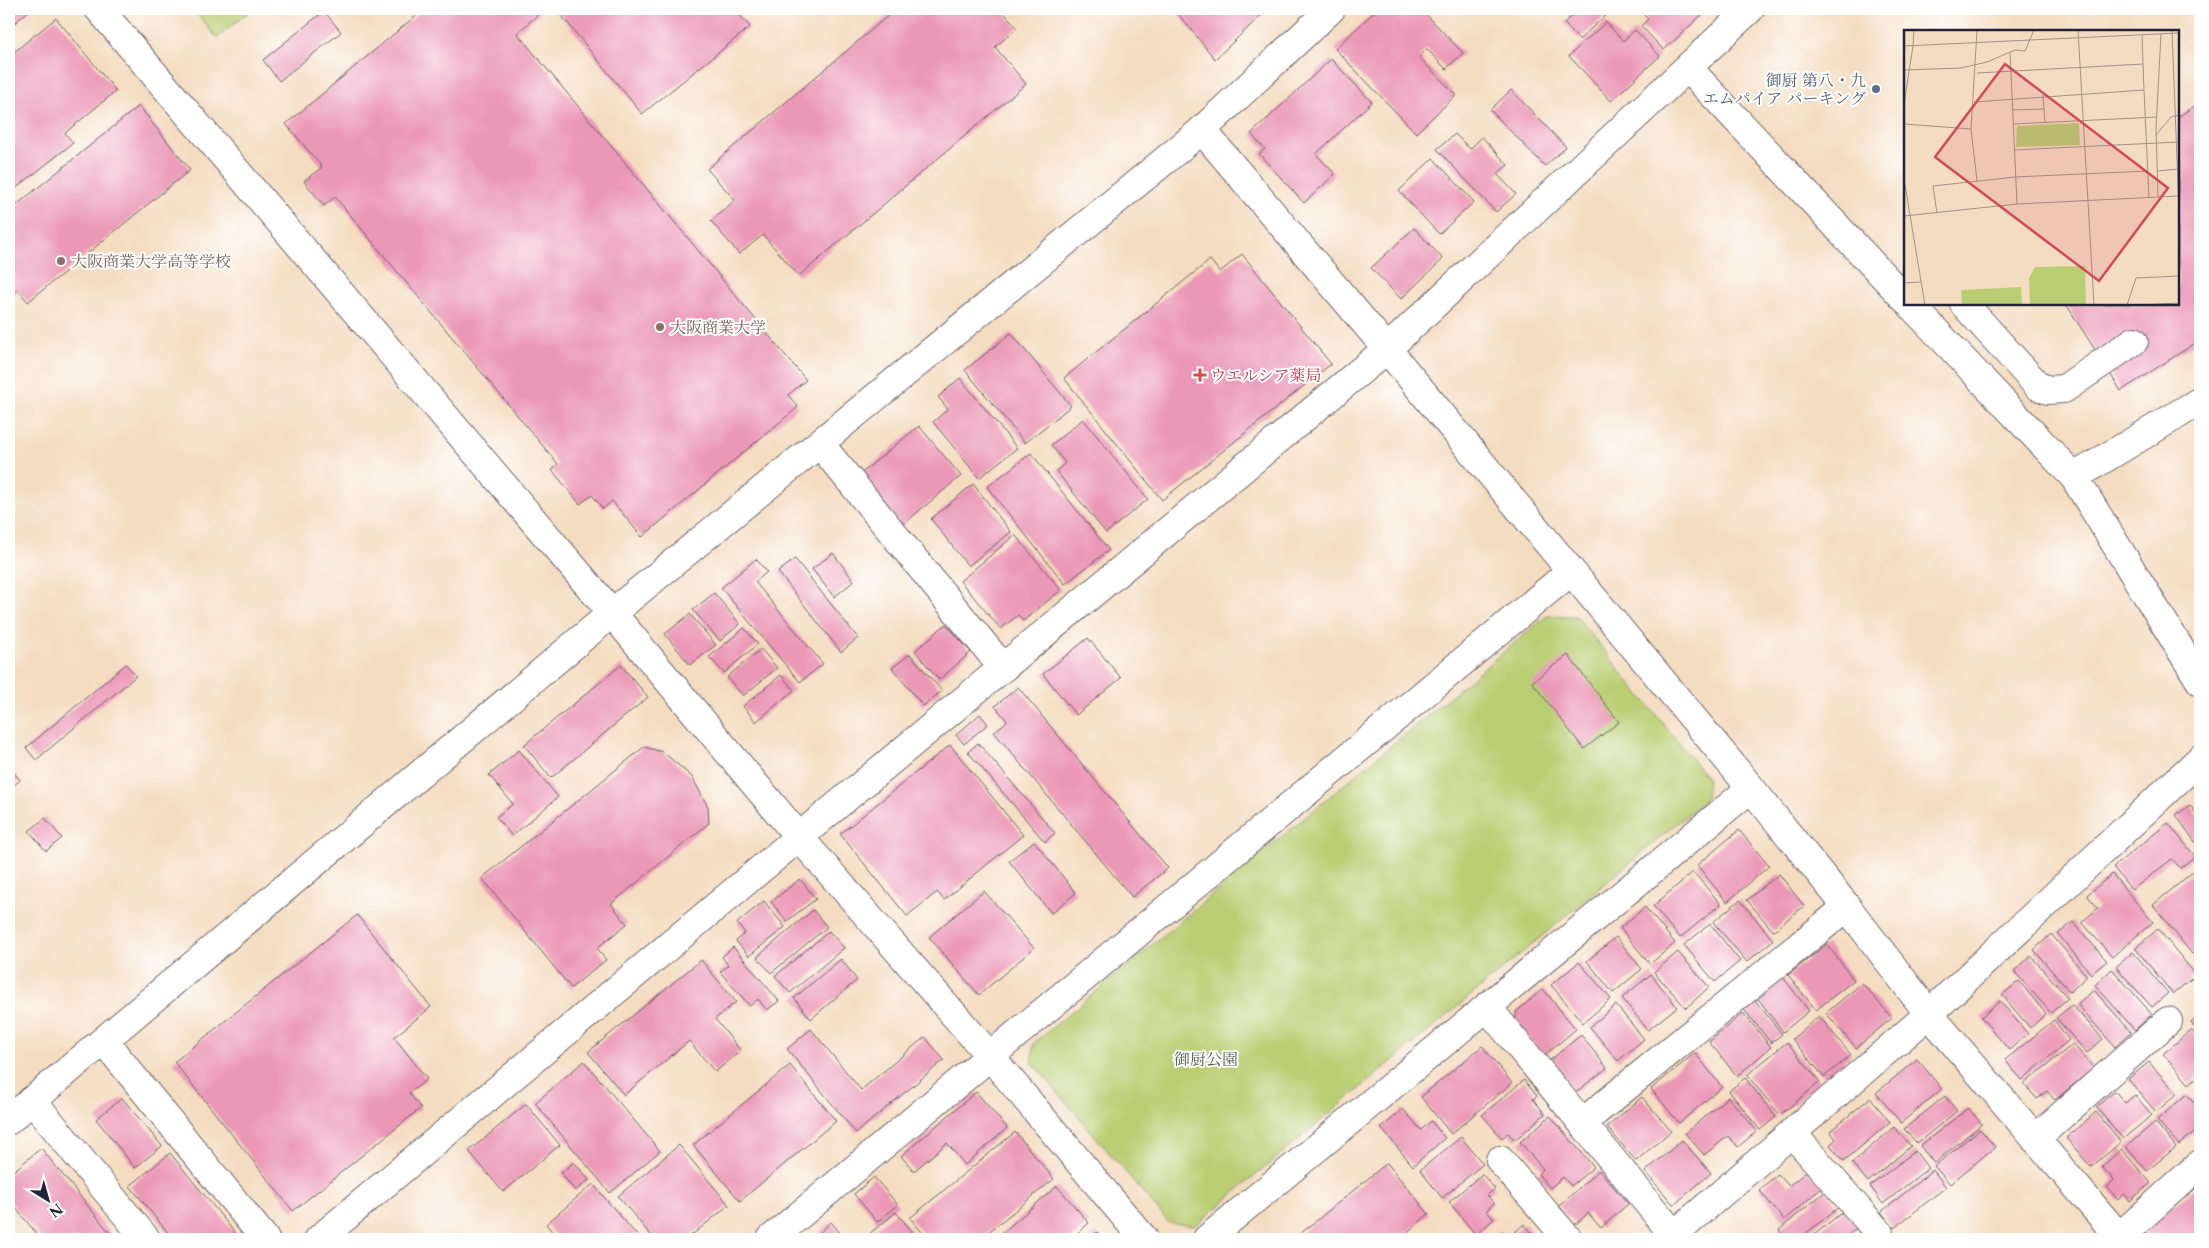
<svg xmlns="http://www.w3.org/2000/svg" width="2209" height="1248" font-family="'Libre Caslon Text','Noto Serif JP',serif">
  <style>
    .green { fill: #b9ce72; stroke: #6e7856 }
    .building { fill: #eb98b6 }
    .lines { fill: none; stroke-linecap: round; stroke-linejoin: round }
    .minor-casing { stroke: #6c636a; stroke-width: 30 }
    .minor { stroke: #fff; stroke-width: 28 }
    .service-dot { fill: #5c6f8a; stroke: #fff; stroke-width: 2 }
    .education-dot { fill: #8d6e63; stroke: #fff; stroke-width: 2 }
    .health-dot { fill: #e0444e; stroke: #fff; stroke-width: 2 }
    .labels { text-anchor: middle; dominant-baseline: central; stroke-width: 4; stroke-linejoin: round; paint-order: stroke }
    .service-label { font-size: 16px; fill: #4e5e75; stroke: #fff; text-anchor: end }
    .education-label { font-size: 16px; fill: #785e54; stroke: #fff; text-anchor: start }
    .health-label { font-size: 16px; fill: #be3a42; stroke: #fff; text-anchor: start }
    .park-label { font-size: 16px; fill: #575e4e; stroke: #fff }
    .inset-road { fill: none; stroke: #a0928b; stroke-width: 1 }
    .view { fill: #d1495b; fill-opacity: 0.15; stroke: #d1495b; stroke-width: 2.5 }
    .inset-edge { fill: none; stroke: #22223b; stroke-width: 2.5 }
  </style>
  <rect width="100%" height="100%" fill="#fff"/>
  <filter id="ink" filterUnits="userSpaceOnUse"><feTurbulence type="fractalNoise" baseFrequency=".02" numOctaves="2"/><feDisplacementMap in="SourceGraphic" scale="10" xChannelSelector="R" yChannelSelector="G"/><feConvolveMatrix kernelMatrix="1 2 1 2 8 2 1 2 1" color-interpolation-filters="sRGB"/></filter>
  <filter id="wash" filterUnits="userSpaceOnUse"><feTurbulence type="fractalNoise" baseFrequency=".0096" numOctaves="4" result="noise"/><feDisplacementMap in="SourceGraphic" scale="20" xChannelSelector="R" yChannelSelector="G"/><feGaussianBlur stdDeviation="1.12" result="paint"/><feColorMatrix in="noise" values="0 0 0 0 0 0 0 0 0 0 0 0 0 0 0 0 0 1.4 0 .05"/><feComposite in="paint" operator="in"/></filter>
  <g filter="url(#wash)">
    <rect width="100%" height="100%" fill="#f4dcc0"/>
    <g class="green">
      <path d="M 193,9 L 252,9 L 217,38 Z"/>
      <path d="M 1548,615 L 1576,616 L 1708,779 L 1706,799 L 1195,1226 L 1169,1223 L 1032,1062 L 1034,1043 Z"/>
    </g>
    <g id="blocks">
      <g class="building">
        <path d="M 9,9 L 31,9 L 9,28 Z"/>
        <path d="M 424,9 L 537,9 L 540,13 L 517,33 L 806,380 L 788,395 L 798,407 L 642,537 L 612,501 L 603,509 L 592,495 L 580,504 L 552,470 L 558,464 L 335,197 L 324,206 L 304,181 L 322,167 L 286,124 Z"/>
        <path d="M 556,9 L 734,9 L 750,27 L 642,114 Z"/>
        <path d="M 896,9 L 1001,9 L 1017,28 L 995,47 L 1026,84 L 799,276 L 763,235 L 739,254 L 711,221 L 735,200 L 707,169 Z"/>
        <path d="M 1174,9 L 1268,9 L 1215,59 Z"/>
        <path d="M 1377,9 L 1421,9 L 1463,53 L 1446,69 L 1427,49 L 1419,57 L 1456,95 L 1416,133 L 1335,49 Z"/>
        <path d="M 1579,9 L 1612,9 L 1579,40 L 1564,23 Z"/>
        <path d="M 1638,9 L 1708,9 L 1664,50 L 1641,26 L 1648,19 Z"/>
        <path d="M 324,11 L 341,32 L 279,81 L 263,60 Z"/>
        <path d="M 56,18 L 116,91 L 65,133 L 73,143 L 15,189 L 9,182 L 9,56 Z"/>
        <path d="M 1606,22 L 1623,41 L 1635,30 L 1660,56 L 1611,101 L 1569,56 Z"/>
        <path d="M 1331,59 L 1372,102 L 1316,154 L 1335,174 L 1304,203 L 1259,154 L 1265,149 L 1251,134 Z"/>
        <path d="M 1511,90 L 1566,147 L 1545,166 L 1490,110 Z"/>
        <path d="M 2200,102 L 2200,340 L 2121,391 L 2066,304 L 2178,304 L 2178,117 Z"/>
        <path d="M 139,106 L 190,170 L 28,302 L 18,290 L 9,297 L 9,211 Z"/>
        <path d="M 1455,134 L 1470,149 L 1482,137 L 1508,165 L 1497,174 L 1516,194 L 1496,212 L 1437,149 Z"/>
        <path d="M 1433,158 L 1474,202 L 1439,234 L 1399,191 Z"/>
        <path d="M 1414,228 L 1443,259 L 1401,299 L 1371,268 Z"/>
        <path d="M 1242,254 L 1331,364 L 1162,500 L 1064,378 L 1210,260 L 1220,272 Z"/>
        <path d="M 1011,333 L 1071,406 L 1025,443 L 965,370 Z"/>
        <path d="M 960,378 L 1017,448 L 979,478 L 933,422 L 948,409 L 938,397 Z"/>
        <path d="M 1083,419 L 1148,499 L 1106,533 L 1056,471 L 1065,463 L 1051,445 Z"/>
        <path d="M 919,426 L 961,476 L 901,526 L 859,475 Z"/>
        <path d="M 1031,453 L 1109,550 L 1065,584 L 987,487 Z"/>
        <path d="M 973,484 L 1011,532 L 968,566 L 931,519 Z"/>
        <path d="M 1015,535 L 1061,590 L 1023,621 L 1018,615 L 1001,629 L 960,581 Z"/>
        <path d="M 833,553 L 854,581 L 834,597 L 812,569 Z"/>
        <path d="M 756,559 L 767,572 L 755,582 L 823,664 L 800,682 L 721,588 Z"/>
        <path d="M 795,559 L 858,638 L 841,652 L 778,572 Z"/>
        <path d="M 714,593 L 740,624 L 720,641 L 693,610 Z"/>
        <path d="M 690,614 L 716,645 L 690,665 L 665,634 Z"/>
        <path d="M 946,624 L 971,652 L 939,680 L 915,651 Z"/>
        <path d="M 744,628 L 758,644 L 724,673 L 709,657 Z"/>
        <path d="M 1088,638 L 1121,678 L 1076,715 L 1043,674 Z"/>
        <path d="M 761,649 L 777,668 L 743,696 L 727,677 Z"/>
        <path d="M 910,654 L 942,691 L 923,706 L 892,668 Z"/>
        <path d="M 1568,655 L 1619,722 L 1584,749 L 1532,682 Z"/>
        <path d="M 126,664 L 136,676 L 36,760 L 26,748 Z"/>
        <path d="M 621,665 L 648,697 L 551,778 L 524,745 Z"/>
        <path d="M 781,675 L 794,690 L 756,722 L 743,706 Z"/>
        <path d="M 1018,687 L 1168,868 L 1132,897 L 994,732 L 1007,721 L 995,706 Z"/>
        <path d="M 980,714 L 988,724 L 964,744 L 956,735 Z"/>
        <path d="M 978,743 L 1055,833 L 1045,842 L 968,752 Z"/>
        <path d="M 950,745 L 1023,835 L 944,900 L 937,892 L 907,916 L 840,834 Z"/>
        <path d="M 644,747 L 663,752 L 692,777 L 708,807 L 709,823 L 611,904 L 627,924 L 597,948 L 606,960 L 571,988 L 482,878 Z"/>
        <path d="M 519,750 L 558,797 L 512,836 L 496,817 L 513,804 L 489,775 Z"/>
        <path d="M 9,767 L 20,780 L 9,790 Z"/>
        <path d="M 2190,805 L 2200,819 L 2200,838 L 2195,842 L 2176,815 Z"/>
        <path d="M 45,818 L 62,838 L 46,851 L 29,831 Z"/>
        <path d="M 2168,823 L 2195,856 L 2180,868 L 2172,859 L 2132,890 L 2113,867 Z"/>
        <path d="M 1739,830 L 1769,866 L 1727,902 L 1697,865 Z"/>
        <path d="M 1034,841 L 1076,893 L 1051,913 L 1009,861 Z"/>
        <path d="M 2200,866 L 2200,947 L 2192,954 L 2153,905 Z"/>
        <path d="M 1693,872 L 1721,904 L 1680,938 L 1653,906 Z"/>
        <path d="M 1779,874 L 1804,906 L 1773,931 L 1747,900 Z"/>
        <path d="M 2112,874 L 2153,922 L 2112,957 L 2082,922 L 2098,908 L 2087,895 Z"/>
        <path d="M 800,879 L 816,899 L 787,921 L 771,902 Z"/>
        <path d="M 984,891 L 1034,948 L 979,995 L 929,937 Z"/>
        <path d="M 1740,900 L 1773,940 L 1747,962 L 1713,922 Z"/>
        <path d="M 764,901 L 785,927 L 749,956 L 736,941 L 745,933 L 737,923 Z"/>
        <path d="M 1645,907 L 1675,943 L 1650,964 L 1620,928 Z"/>
        <path d="M 813,910 L 827,927 L 771,973 L 757,957 Z"/>
        <path d="M 357,915 L 431,1007 L 394,1037 L 427,1079 L 409,1093 L 421,1108 L 293,1211 L 174,1062 Z"/>
        <path d="M 2073,922 L 2107,961 L 2091,974 L 2058,934 Z"/>
        <path d="M 1710,924 L 1740,961 L 1715,982 L 1684,945 Z"/>
        <path d="M 2158,929 L 2196,975 L 2173,994 L 2135,948 Z"/>
        <path d="M 829,931 L 844,948 L 790,993 L 775,976 Z"/>
        <path d="M 2051,934 L 2087,976 L 2070,992 L 2034,950 Z"/>
        <path d="M 1616,937 L 1642,969 L 1613,993 L 1587,961 Z"/>
        <path d="M 1827,944 L 1854,980 L 1816,1010 L 1788,975 Z"/>
        <path d="M 733,947 L 779,1001 L 767,1010 L 758,999 L 750,1006 L 720,972 L 728,965 L 722,957 Z"/>
        <path d="M 1678,952 L 1709,987 L 1686,1008 L 1654,972 Z"/>
        <path d="M 2133,952 L 2168,993 L 2152,1007 L 2116,967 Z"/>
        <path d="M 2031,956 L 2068,998 L 2051,1013 L 2014,971 Z"/>
        <path d="M 841,959 L 857,980 L 811,1019 L 794,998 Z"/>
        <path d="M 701,960 L 736,1002 L 715,1019 L 741,1051 L 715,1072 L 689,1041 L 624,1095 L 588,1052 Z"/>
        <path d="M 1579,962 L 1611,999 L 1583,1023 L 1551,985 Z"/>
        <path d="M 2112,969 L 2152,1014 L 2135,1030 L 2095,985 Z"/>
        <path d="M 1651,974 L 1677,1007 L 1648,1030 L 1622,998 Z"/>
        <path d="M 1782,976 L 1809,1011 L 1783,1032 L 1756,996 Z"/>
        <path d="M 2019,981 L 2046,1014 L 2030,1028 L 2002,995 Z"/>
        <path d="M 1862,983 L 1892,1018 L 1856,1048 L 1826,1013 Z"/>
        <path d="M 1543,989 L 1576,1029 L 1544,1056 L 1516,1023 L 1516,1012 Z"/>
        <path d="M 2094,990 L 2131,1032 L 2115,1047 L 2077,1004 Z"/>
        <path d="M 1753,998 L 1782,1034 L 1771,1043 L 1742,1007 Z"/>
        <path d="M 2000,1001 L 2028,1034 L 2009,1050 L 1981,1017 Z"/>
        <path d="M 1616,1005 L 1644,1039 L 1618,1061 L 1590,1027 Z"/>
        <path d="M 2072,1005 L 2103,1039 L 2087,1053 L 2056,1018 Z"/>
        <path d="M 1743,1013 L 1771,1047 L 1737,1076 L 1709,1042 Z"/>
        <path d="M 2200,1014 L 2200,1034 L 2191,1022 Z"/>
        <path d="M 1819,1016 L 1851,1055 L 1824,1077 L 1792,1039 Z"/>
        <path d="M 2054,1020 L 2069,1040 L 2022,1080 L 2005,1060 Z"/>
        <path d="M 811,1029 L 861,1090 L 925,1037 L 944,1060 L 856,1133 L 787,1049 Z"/>
        <path d="M 2191,1030 L 2200,1040 L 2200,1074 L 2189,1084 L 2163,1054 Z"/>
        <path d="M 1581,1035 L 1607,1068 L 1575,1093 L 1549,1061 Z"/>
        <path d="M 1787,1042 L 1820,1082 L 1780,1115 L 1747,1075 Z"/>
        <path d="M 2073,1044 L 2094,1068 L 2055,1100 L 2047,1091 L 2037,1099 L 2024,1084 Z"/>
        <path d="M 1482,1046 L 1512,1083 L 1451,1134 L 1421,1097 Z"/>
        <path d="M 1695,1053 L 1722,1087 L 1679,1123 L 1651,1089 Z"/>
        <path d="M 1917,1059 L 1942,1089 L 1901,1123 L 1876,1093 Z"/>
        <path d="M 584,1061 L 660,1151 L 610,1193 L 535,1103 Z"/>
        <path d="M 2149,1062 L 2177,1094 L 2156,1112 L 2128,1079 Z"/>
        <path d="M 790,1065 L 836,1121 L 740,1201 L 693,1145 Z"/>
        <path d="M 1745,1078 L 1776,1117 L 1760,1130 L 1729,1091 Z"/>
        <path d="M 1524,1080 L 1537,1096 L 1533,1099 L 1545,1114 L 1515,1140 L 1508,1133 L 1502,1138 L 1482,1115 Z"/>
        <path d="M 2115,1091 L 2125,1103 L 2135,1095 L 2152,1115 L 2123,1139 L 2096,1107 Z"/>
        <path d="M 976,1092 L 1007,1128 L 965,1165 L 947,1143 L 914,1171 L 901,1156 Z"/>
        <path d="M 2187,1094 L 2200,1110 L 2200,1127 L 2179,1145 L 2157,1120 Z"/>
        <path d="M 1945,1096 L 1957,1111 L 1917,1143 L 1904,1129 Z"/>
        <path d="M 1642,1097 L 1671,1131 L 1636,1161 L 1607,1127 Z"/>
        <path d="M 1728,1097 L 1757,1131 L 1738,1147 L 1728,1136 L 1704,1155 L 1685,1133 Z"/>
        <path d="M 122,1098 L 162,1146 L 135,1168 L 96,1119 Z"/>
        <path d="M 1870,1098 L 1890,1122 L 1844,1161 L 1830,1145 L 1836,1139 L 1830,1131 Z"/>
        <path d="M 526,1104 L 560,1145 L 503,1192 L 469,1151 Z"/>
        <path d="M 1968,1108 L 1982,1124 L 1934,1163 L 1920,1146 Z"/>
        <path d="M 1403,1109 L 1421,1130 L 1431,1121 L 1445,1138 L 1413,1166 L 1381,1128 Z"/>
        <path d="M 2096,1112 L 2121,1142 L 2091,1167 L 2066,1138 Z"/>
        <path d="M 1550,1116 L 1594,1167 L 1571,1186 L 1563,1177 L 1550,1188 L 1538,1174 L 1543,1169 L 1520,1142 Z"/>
        <path d="M 2155,1122 L 2176,1147 L 2147,1171 L 2126,1147 Z"/>
        <path d="M 1894,1127 L 1911,1146 L 1868,1182 L 1852,1163 Z"/>
        <path d="M 1980,1129 L 1995,1147 L 1950,1184 L 1934,1166 Z"/>
        <path d="M 1015,1132 L 1054,1179 L 980,1239 L 928,1239 L 910,1218 Z"/>
        <path d="M 1461,1137 L 1483,1164 L 1442,1198 L 1420,1170 Z"/>
        <path d="M 1682,1140 L 1711,1173 L 1674,1205 L 1645,1172 Z"/>
        <path d="M 679,1145 L 729,1205 L 687,1239 L 654,1239 L 618,1196 Z"/>
        <path d="M 41,1148 L 115,1239 L 41,1239 L 9,1200 L 9,1175 Z"/>
        <path d="M 2121,1149 L 2151,1183 L 2130,1201 L 2124,1194 L 2118,1200 L 2107,1187 L 2114,1180 L 2102,1167 Z"/>
        <path d="M 1915,1151 L 1928,1168 L 1883,1204 L 1870,1186 Z"/>
        <path d="M 170,1153 L 240,1239 L 173,1239 L 130,1186 Z"/>
        <path d="M 574,1162 L 589,1180 L 575,1191 L 561,1173 Z"/>
        <path d="M 1387,1163 L 1429,1214 L 1399,1239 L 1294,1239 Z"/>
        <path d="M 1599,1170 L 1628,1204 L 1601,1228 L 1588,1213 L 1575,1225 L 1559,1206 Z"/>
        <path d="M 1808,1170 L 1823,1187 L 1784,1220 L 1759,1190 L 1778,1174 L 1789,1186 Z"/>
        <path d="M 1933,1170 L 1946,1187 L 1894,1228 L 1881,1212 Z"/>
        <path d="M 1482,1174 L 1495,1189 L 1487,1195 L 1494,1203 L 1486,1211 L 1494,1219 L 1476,1235 L 1449,1202 Z"/>
        <path d="M 874,1177 L 898,1205 L 877,1222 L 854,1194 Z"/>
        <path d="M 593,1184 L 640,1239 L 558,1239 L 546,1224 Z"/>
        <path d="M 2200,1185 L 2200,1236 L 2195,1239 L 2152,1239 L 2144,1229 Z"/>
        <path d="M 1057,1186 L 1089,1223 L 1071,1239 L 995,1239 Z"/>
        <path d="M 1826,1191 L 1839,1207 L 1799,1239 L 1786,1239 L 1779,1230 Z"/>
        <path d="M 1845,1210 L 1858,1227 L 1843,1239 L 1809,1239 Z"/>
        <path d="M 896,1212 L 918,1239 L 863,1239 Z"/>
        <path d="M 831,1222 L 845,1239 L 819,1239 L 816,1236 Z"/>
        <path d="M 1524,1224 L 1537,1239 L 1492,1239 L 1501,1231 L 1507,1239 Z"/>
        <path d="M 1861,1231 L 1867,1239 L 1851,1239 Z"/>
        <path d="M 1097,1232 L 1103,1239 L 1088,1239 Z"/>
      </g>
    </g>
  </g>
  <g filter="url(#ink)">
    <use href="#blocks" fill-opacity="0" stroke="#6c636a" stroke-width="1"/>
    <g class="lines">
      <defs>
        <g id="minor">
          <path d="M 99,9 L 612,613 L 799,837 L 990,1056 L 1144,1239"/>
          <path d="M 1688,68 L 1905,299"/>
          <path d="M 1202,130 L 1387,349 L 1751,788 L 1847,907 L 1929,1014 L 2121,1239"/>
          <path d="M 1910,304 L 2074,477 L 2200,681"/>
          <path d="M 1964,304 L 2038,386 L 2048,390 L 2064,389 L 2134,341"/>
          <path d="M 820,444 L 1003,668"/>
          <path d="M 2074,477 L 2200,401"/>
          <path d="M 1487,1007 L 1674,1235"/>
          <path d="M 104,1041 L 265,1239"/>
          <path d="M 32,1100 L 146,1239"/>
          <path d="M 9,1120 L 612,613 L 1202,130 L 1331,9"/>
          <path d="M 1583,1122 L 1847,907"/>
          <path d="M 1792,1133 L 1879,1233"/>
          <path d="M 2035,1139 L 2168,1021"/>
          <path d="M 1500,1160 L 1568,1239"/>
          <path d="M 319,1239 L 799,837 L 1387,349 L 1750,9"/>
          <path d="M 771,1239 L 1570,572"/>
          <path d="M 1207,1239 L 1751,788"/>
          <path d="M 1669,1239 L 1929,1014 L 2200,759"/>
          <path d="M 2117,1239 L 2200,1164"/>
        </g>
      </defs>
      <use href="#minor" class="minor-casing"/>
      <use href="#minor" class="minor"/>
    </g>
  </g>
  <circle class="service-dot" cx="1876" cy="89" r="5"/>
  <g class="education-dot">
    <circle cx="61" cy="261" r="5"/>
    <circle cx="660" cy="327" r="5"/>
  </g>
  <path class="health-dot" d="M1197.5 367.5h5v5h5v5h-5v5h-5v-5h-5v-5h5z"/>
  <g class="labels">
    <g class="service-label">
      <text x="1866" y="80">御厨 第八・九<tspan x="1866" dy="18">エムパイア パーキング</tspan></text>
    </g>
    <g class="education-label">
      <text x="71" y="261">大阪商業大学高等学校</text>
      <text x="670" y="327">大阪商業大学</text>
    </g>
    <g class="health-label">
      <text x="1210" y="375">ウエルシア薬局</text>
    </g>
    <g class="park-label">
      <text x="1206" y="1059">御厨公園</text>
    </g>
  </g>
  <g transform="translate(1904 30)">
    <rect width="275" height="275" fill="#f4dcc0"/>
    <path d="M 175,93 L 176,115 L 112,117 L 113,96 ZM 181,236 L 182,275 L 126,275 L 125,248 L 131,237 ZM 117,257 L 118,275 L 58,275 L 57,260 Z" fill="#b9ce72"/>
    <path class="inset-road" d="M 73,0 L 67,99 L 73,151M 174,0 L 190,275M 268,1 L 275,180M 0,16 L 275,3M 9,16 L 10,0M 106,22 L 113,174M 0,40 L 57,38 L 83,32 L 111,20 L 121,21 L 130,0M 73,43 L 239,34M 240,60 L 245,168M 139,65 L 141,93M 70,72 L 240,60 L 238,5M 0,74 L 9,16M 108,80 L 140,79M 0,94 L 67,99M 109,94 L 253,87M 252,105 L 267,87 L 275,85M 110,120 L 274,112M 253,141 L 275,139M 0,149 L 21,275M 254,167 L 252,98 L 257,4M 33,183 L 29,156 L 111,147 L 244,141M 0,186 L 113,174 L 275,166M 0,253 L 17,252M 223,275 L 232,248 L 275,246M 235,275 L 275,273"/>
    <path class="view" d="M 101,34 L 264,158 L 195,251 L 31,127 Z"/>
    <rect width="275" height="275" class="inset-edge"/>
  </g>
  <rect width="2209" height="1248" fill="none" stroke="#fff" stroke-width="30"/>
  <g transform="translate(48 1200) rotate(143)" stroke="#ffffff" stroke-width="4" paint-order="stroke">
  <path d="M0-4L9 19L0 12L-9 19Z" fill="#22223b"/>
  <text y="-8" font-size="14" font-weight="bold" text-anchor="middle" fill="#22223b">N</text>
  </g>
</svg>
